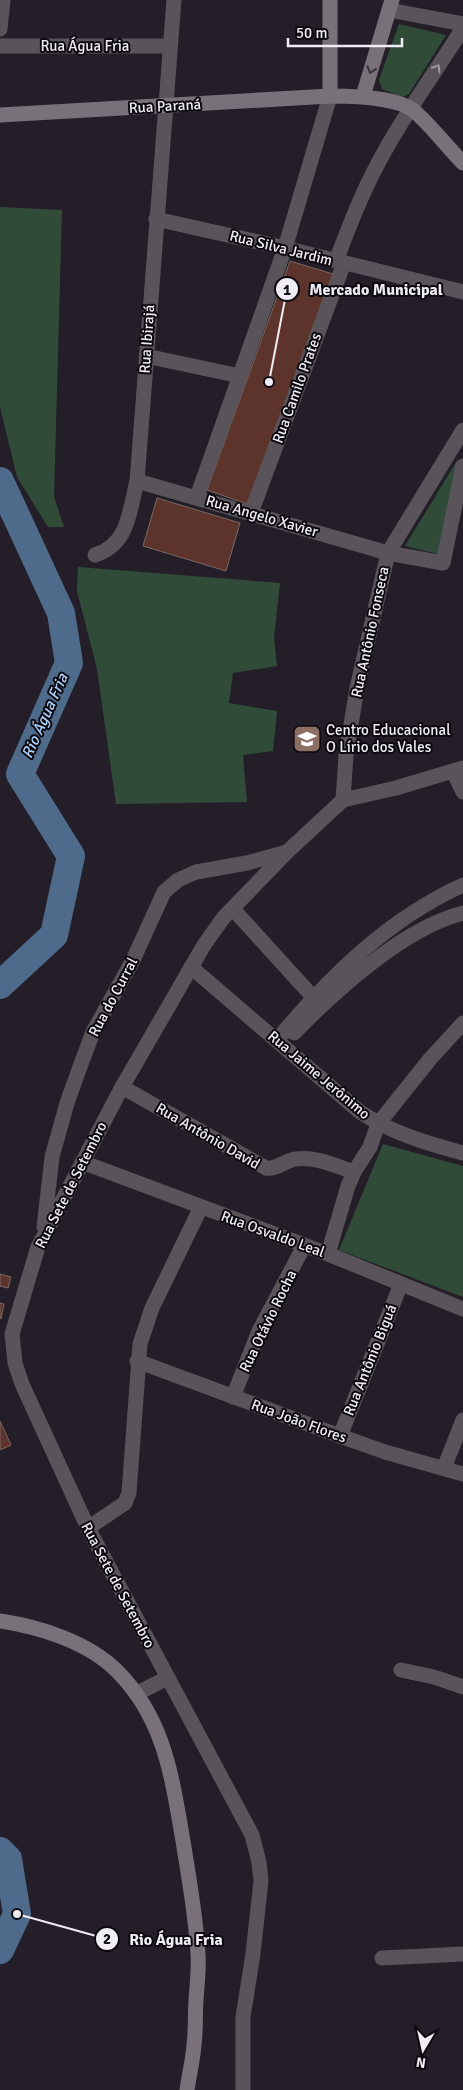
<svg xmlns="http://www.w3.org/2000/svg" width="463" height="2090" font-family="Signika,sans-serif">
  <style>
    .green { fill: #314b39 }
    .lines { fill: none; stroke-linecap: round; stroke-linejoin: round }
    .river { stroke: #4f6b8b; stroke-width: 28 }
    .building { fill: #5d342b; stroke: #796864 }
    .street { stroke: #595459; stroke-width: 15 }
    .secondary { stroke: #78717a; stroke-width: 15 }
    .oneway { stroke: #9d989f }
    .oneway2 { stroke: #373339 }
    .labels { text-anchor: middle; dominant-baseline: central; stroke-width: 4; stroke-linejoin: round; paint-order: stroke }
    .street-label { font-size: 15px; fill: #f0ecf4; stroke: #0b090e }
    .poi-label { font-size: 15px; fill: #f0ecf4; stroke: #0b090e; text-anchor: start }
    .water-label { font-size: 16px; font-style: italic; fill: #acd1fd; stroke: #0b090e }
    .leader { fill: none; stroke: #f0ecf4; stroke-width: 2 }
    .callout-dot { fill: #f0ecf4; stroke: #0b090e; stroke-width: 2 }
    .mark-label { font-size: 15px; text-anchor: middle; font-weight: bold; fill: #111 }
    .callout-label { font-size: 16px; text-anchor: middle; font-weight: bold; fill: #f0ecf4; stroke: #0b090e; stroke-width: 4; stroke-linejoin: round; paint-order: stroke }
  </style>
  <rect width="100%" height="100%" fill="#241e29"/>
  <g class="green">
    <path d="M 399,24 L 446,35 L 409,94 L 402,97 L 382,89 L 379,80 Z"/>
    <path d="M 0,207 L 62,210 L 54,497 L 64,527 L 48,527 L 17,477 L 0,407 Z"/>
    <path d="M 458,459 L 438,554 L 405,546 Z"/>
    <path d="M 78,567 L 280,583 L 274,637 L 277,666 L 233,673 L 229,703 L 277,711 L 273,751 L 243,755 L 247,802 L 116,804 L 97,669 L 77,591 Z"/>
    <path d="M 383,1144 L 463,1166 L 463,1297 L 339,1250 Z"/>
  </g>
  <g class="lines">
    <g class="river">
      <path d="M 0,481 L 61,613 L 69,663 L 20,774 L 71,856 L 54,935 L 0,985"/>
      <path d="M 0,1851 L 8,1859 L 17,1914 L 0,1950"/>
    </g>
  </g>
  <g class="building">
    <path d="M 290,261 L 333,274 L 247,504 L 207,490 Z"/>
    <path d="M 157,498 L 240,523 L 226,571 L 143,546 Z"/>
    <path d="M 0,1274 L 11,1277 L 8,1288 L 0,1286 Z"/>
    <path d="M 0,1303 L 4,1304 L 1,1319 L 0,1318 Z"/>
    <path d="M 0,1421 L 11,1445 L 0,1450 Z"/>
  </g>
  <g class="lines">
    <g class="street">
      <path d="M 389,10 L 463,24"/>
      <path d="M 0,29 L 3,0"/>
      <path d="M 0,46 L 169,46"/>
      <path d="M 156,219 L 285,248 L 463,292"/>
      <path d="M 336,261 C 347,232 358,202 373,173 C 398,123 433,76 463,28"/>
      <path d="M 146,356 L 240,376"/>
      <path d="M 137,481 L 388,553 L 443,563 L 463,466"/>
      <path d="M 197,497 L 285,248 L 330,96"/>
      <path d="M 251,513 L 344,263"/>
      <path d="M 95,555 C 129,544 129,512 137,481 L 174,0"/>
      <path d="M 453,771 L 463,792"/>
      <path d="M 343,800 L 346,755 L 357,688 L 388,553 L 463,430"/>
      <path d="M 233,909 L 313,997"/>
      <path d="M 191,967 L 360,1112 C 392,1133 426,1143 463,1153"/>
      <path d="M 294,1033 C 336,990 404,928 463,913"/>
      <path d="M 277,1040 C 329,977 388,919 463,885"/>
      <path d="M 122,1087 L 266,1168 C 277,1170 285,1160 296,1159 C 315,1156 336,1166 354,1172"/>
      <path d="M 82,1162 L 328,1254 L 463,1309"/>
      <path d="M 44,1227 L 52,1157 L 67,1103 L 81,1064 L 93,1032 L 133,960 L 164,892 L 178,880 L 196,872 L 247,863 L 287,852"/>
      <path d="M 328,1254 L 348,1186 L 354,1172 L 370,1147 L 378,1124 L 430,1059 L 463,1023"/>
      <path d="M 137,1361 L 340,1436 L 385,1452 L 463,1474"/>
      <path d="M 233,1397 L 259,1331 L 304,1246"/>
      <path d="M 340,1436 L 401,1284"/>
      <path d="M 444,1468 L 463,1420"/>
      <path d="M 88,1528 L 125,1503 L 129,1493 L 140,1344 L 152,1308 L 201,1207"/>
      <path d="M 401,1670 L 434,1677 L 463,1687"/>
      <path d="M 136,1694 L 167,1678"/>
      <path d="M 382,1958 L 463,1954"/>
      <path d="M 243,2090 L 243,2017 L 253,1954 L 261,1881 L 259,1862 L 252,1835 L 88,1528 L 22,1384 L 15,1363 L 12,1334 L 38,1247 L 122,1087 L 204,945 L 224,917 L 287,852 L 343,800 L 396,788 L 463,768"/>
    </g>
    <g class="secondary">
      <path d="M 330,96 L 330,0"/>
      <path d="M 363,96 L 392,0"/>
      <path d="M 0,115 L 330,96 C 351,96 395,97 413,110 C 429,123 448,148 463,163"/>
      <path d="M 0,1621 C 40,1627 88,1642 117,1671 C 165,1719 172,1778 183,1841 C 189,1879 196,1916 198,1954 C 199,1969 197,1985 196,2000 C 195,2015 196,2030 194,2045 C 193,2060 189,2075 187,2090"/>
    </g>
  </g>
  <defs><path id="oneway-chevron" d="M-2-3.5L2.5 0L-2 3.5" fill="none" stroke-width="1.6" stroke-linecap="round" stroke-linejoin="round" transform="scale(1.25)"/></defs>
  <use class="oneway" href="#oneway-chevron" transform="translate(437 68) rotate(-58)"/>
  <use class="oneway2" href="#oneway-chevron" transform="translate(371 70) rotate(107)"/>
  <defs>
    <symbol id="school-square" viewBox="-11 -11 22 22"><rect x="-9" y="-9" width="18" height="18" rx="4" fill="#8d6e63" stroke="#0b090e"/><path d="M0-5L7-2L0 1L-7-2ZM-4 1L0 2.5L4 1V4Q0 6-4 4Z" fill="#fff"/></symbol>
  </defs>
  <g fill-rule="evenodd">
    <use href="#school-square" x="291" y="723" width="32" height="32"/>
  </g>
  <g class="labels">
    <g class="street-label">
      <text x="85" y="46">Rua Água Fria</text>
      <text transform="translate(165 106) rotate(-3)">Rua Paraná</text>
      <text transform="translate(281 248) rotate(14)">Rua Silva Jardim</text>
      <text transform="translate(147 339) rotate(-86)">Rua Ibirajá</text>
      <text transform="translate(297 388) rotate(-70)">Rua Camilo Prates</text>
      <text transform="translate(262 516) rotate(16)">Rua Angelo Xavier</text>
      <text transform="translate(370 632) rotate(-78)">Rua Antônio Fonseca</text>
      <text transform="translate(113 997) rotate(-62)">Rua do Curral</text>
      <text transform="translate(319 1075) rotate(40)">Rua Jaime Jerônimo</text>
      <text transform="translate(208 1136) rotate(30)">Rua Antônio David</text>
      <text transform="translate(71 1185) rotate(-63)">Rua Sete de Setembro</text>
      <text transform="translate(273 1234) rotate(20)">Rua Osvaldo Leal</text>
      <text transform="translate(268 1321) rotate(-64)">Rua Otávio Rocha</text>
      <text transform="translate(370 1360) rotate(-68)">Rua Antônio Biguá</text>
      <text transform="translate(299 1421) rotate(20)">Rua João Flores</text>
      <text transform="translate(118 1585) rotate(62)">Rua Sete de Setembro</text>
    </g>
    <g class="poi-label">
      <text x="326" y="730">Centro Educacional<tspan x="326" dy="17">O Lírio dos Vales</tspan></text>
    </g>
    <g class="water-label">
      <text transform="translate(45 716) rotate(-66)">Rio Água Fria</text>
    </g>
  </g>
  <path class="leader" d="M269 382L287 289M17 1914L107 1939"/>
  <g class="callout-dot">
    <circle cx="269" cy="382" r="5"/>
    <circle cx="17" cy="1914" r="5"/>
    <circle cx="287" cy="289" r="12"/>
    <circle cx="107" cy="1939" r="12"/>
  </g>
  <g class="mark-label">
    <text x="287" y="295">1</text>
    <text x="107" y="1944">2</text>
  </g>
  <g class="callout-label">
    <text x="376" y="295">Mercado Municipal</text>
    <text x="176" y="1945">Rio Água Fria</text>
  </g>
  <g transform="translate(423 2050) rotate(189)" stroke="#0b090e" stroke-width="4" paint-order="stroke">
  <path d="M0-4L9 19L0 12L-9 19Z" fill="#f0ecf4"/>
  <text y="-8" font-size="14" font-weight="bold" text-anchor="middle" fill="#f0ecf4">N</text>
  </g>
  <path d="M288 38v8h114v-8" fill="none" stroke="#f0ecf4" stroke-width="2.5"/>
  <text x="296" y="38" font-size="15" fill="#f0ecf4" stroke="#0b090e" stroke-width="4" paint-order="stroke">50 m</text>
</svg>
